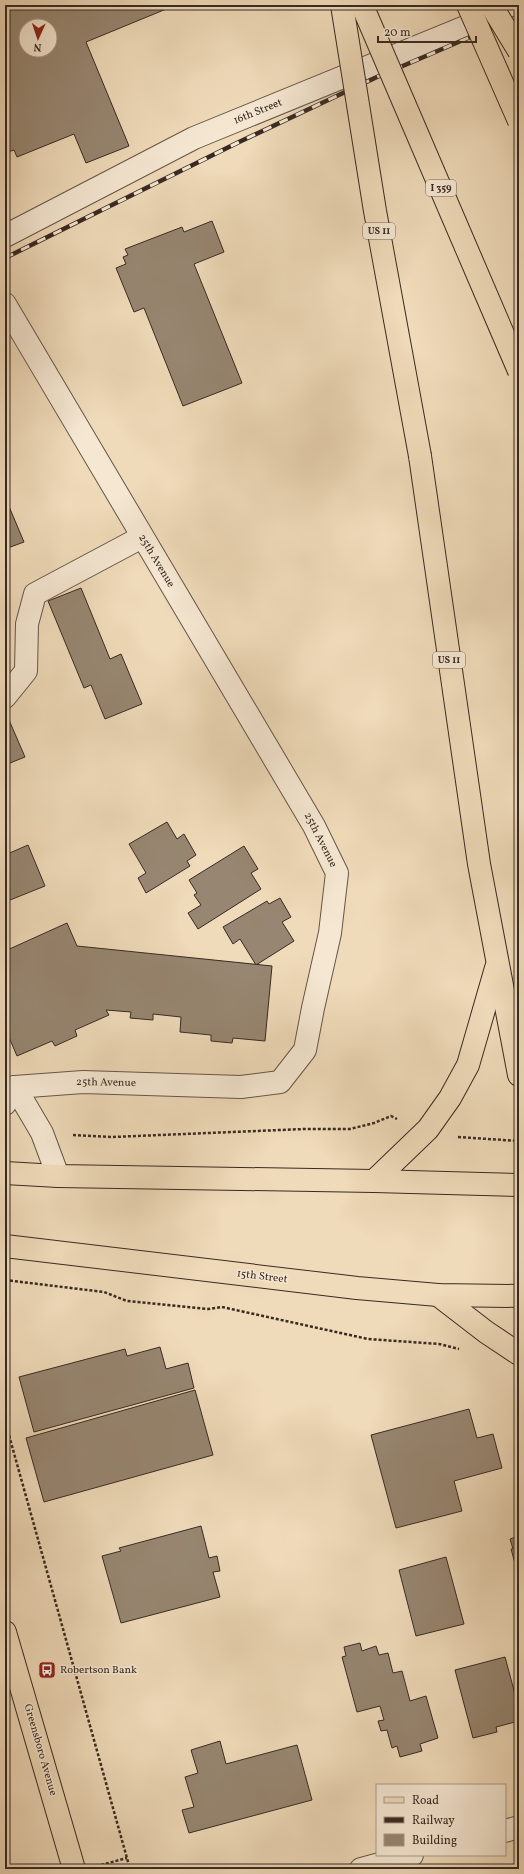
<svg xmlns="http://www.w3.org/2000/svg" width="524" height="1874" font-family="Vollkorn,serif">
  <style>
    .building { fill: #978671; stroke: #382a23; fill-rule: evenodd }
    .lines { fill: none; stroke-linecap: round; stroke-linejoin: round }
    .minor-casing { stroke: #665648; stroke-width: 24 }
    .major-casing { stroke: #382a23; stroke-width: 24 }
    .highway-casing { stroke: #382a23; stroke-width: 24 }
    .path { stroke: #382a23; stroke-width: 2.5; stroke-dasharray: 3 2; stroke-linecap: butt }
    .minor { stroke: #f5e7d2; stroke-width: 22 }
    .major { stroke: #efdab9; stroke-width: 22 }
    .highway { stroke: #efdab9; stroke-width: 22 }
    .rail-casing { stroke: #382a23; stroke-width: 4.5 }
    .rail { stroke: #f5e7d2; stroke-width: 3; stroke-dasharray: 9; stroke-linecap: butt }
    .highway-bridge-casing { stroke: #382a23; stroke-width: 24; stroke-linecap: butt }
    .highway-bridge { stroke: #efdab9; stroke-width: 22 }
    .labels { text-anchor: middle; dominant-baseline: central; stroke-width: 3; stroke-linejoin: round; paint-order: stroke }
    .shield { fill: #f5e7d2; stroke: #716358; stroke-width: 1 }
    .shield-label { font-size: 10px; font-weight: bold; fill: #382a23 }
    .street-label { font-size: 11px; fill: #382a23; stroke: #f5e7d2 }
    .poi-label { font-size: 11px; fill: #382a23; stroke: #f5e7d2; text-anchor: start }
  </style>
  <rect width="100%" height="100%" fill="#efdab9"/>
  <filter id="stains"><feTurbulence type="fractalNoise" baseFrequency=".005" numOctaves="4"/><feColorMatrix values="0 0 0 0 .2 0 0 0 0 .09 0 0 0 0 .02 0 0 0 .5 -.17"/></filter>
  <radialGradient id="worn" r=".72"><stop offset=".6" stop-color="#630" stop-opacity="0"/><stop offset="1" stop-color="#630" stop-opacity=".3"/></radialGradient>
  <g class="building">
    <path d="M 5,5 L 176,5 L 86,42 L 129,146 L 86,163 L 74,134 L 17,157 L 14,150 L 5,153 ZM 26,26 L 50,26 L 50,50 L 26,50 Z"/>
    <path d="M 212,221 L 224,252 L 194,264 L 242,383 L 183,406 L 144,308 L 134,312 L 116,268 L 126,264 L 123,257 L 128,255 L 125,249 L 182,227 L 184,232 Z"/>
    <path d="M 5,497 L 24,542 L 5,549 Z"/>
    <path d="M 81,588 L 110,659 L 121,654 L 142,704 L 105,719 L 91,685 L 84,688 L 48,601 Z"/>
    <path d="M 6,713 L 25,757 L 5,765 L 5,714 Z"/>
    <path d="M 167,822 L 177,839 L 184,834 L 196,855 L 187,861 L 190,866 L 146,893 L 138,878 L 146,873 L 129,844 Z"/>
    <path d="M 28,845 L 45,886 L 5,902 L 5,855 Z"/>
    <path d="M 244,846 L 258,869 L 251,873 L 261,889 L 198,929 L 188,913 L 201,905 L 194,895 L 197,893 L 189,880 Z"/>
    <path d="M 280,898 L 291,917 L 282,922 L 294,941 L 256,965 L 240,939 L 233,944 L 223,927 L 267,901 L 269,904 Z"/>
    <path d="M 67,923 L 77,946 L 272,966 L 265,1041 L 233,1038 L 232,1043 L 211,1041 L 211,1035 L 180,1032 L 181,1017 L 153,1014 L 153,1020 L 130,1018 L 131,1012 L 106,1010 L 109,1015 L 75,1030 L 77,1036 L 55,1046 L 52,1041 L 17,1056 L 5,1028 L 5,951 Z"/>
    <path d="M 160,1347 L 166,1369 L 188,1363 L 194,1388 L 34,1432 L 19,1377 L 125,1349 L 127,1356 Z"/>
    <path d="M 195,1390 L 213,1455 L 44,1502 L 26,1438 Z"/>
    <path d="M 469,1409 L 477,1438 L 493,1434 L 502,1468 L 454,1481 L 462,1511 L 396,1528 L 371,1435 Z"/>
    <path d="M 201,1526 L 209,1558 L 217,1556 L 220,1571 L 213,1572 L 220,1597 L 121,1623 L 102,1556 L 121,1551 L 119,1548 Z"/>
    <path d="M 519,1536 L 519,1578 L 511,1549 L 513,1549 L 510,1539 Z"/>
    <path d="M 446,1557 L 464,1624 L 416,1636 L 399,1570 Z"/>
    <path d="M 360,1643 L 362,1651 L 376,1646 L 379,1655 L 388,1653 L 393,1673 L 402,1671 L 410,1701 L 426,1696 L 438,1738 L 420,1744 L 422,1751 L 400,1757 L 397,1746 L 392,1748 L 387,1730 L 381,1731 L 378,1721 L 384,1720 L 380,1706 L 357,1712 L 342,1657 L 346,1656 L 344,1647 Z"/>
    <path d="M 505,1657 L 519,1709 L 519,1721 L 496,1727 L 497,1732 L 473,1738 L 455,1670 Z"/>
    <path d="M 220,1741 L 226,1764 L 297,1745 L 312,1800 L 189,1833 L 182,1810 L 194,1807 L 185,1777 L 198,1773 L 191,1750 Z"/>
  </g>
  <g class="lines">
    <defs>
      <g id="minor">
        <path d="M 5,236 L 194,138 L 519,5"/>
        <path d="M 5,304 L 314,826 L 337,873 L 330,933 L 313,1008 L 305,1050 L 280,1082 L 241,1087 L 83,1082 L 15,1087"/>
        <path d="M 5,697 L 26,671 L 27,624 L 35,594 L 142,537"/>
        <path d="M 15,1087 L 42,1133 L 58,1176"/>
        <path d="M 5,1104 L 15,1087"/>
        <path d="M 505,1831 L 519,1827"/>
        <path d="M 361,1869 L 412,1855"/>
      </g>
      <g id="major">
        <path d="M 5,1173 L 58,1176 L 374,1181 L 519,1185"/>
        <path d="M 5,1246 L 357,1288 L 438,1295 L 519,1296"/>
        <path d="M 438,1295 L 486,1332 L 519,1354"/>
        <path d="M 5,1632 L 74,1869"/>
      </g>
      <g id="highway">
        <path d="M 420,456 L 479,864 L 519,1075"/>
        <path d="M 374,1181 L 428,1129 L 450,1098 L 468,1065 L 496,968"/>
      </g>
    </defs>
    <use href="#minor" class="minor-casing"/>
    <use href="#major" class="major-casing"/>
    <use href="#highway" class="highway-casing"/>
    <g class="path">
      <path d="M 73,1135 L 112,1137 L 304,1129 L 350,1129 L 374,1123 L 391,1116 L 397,1119"/>
      <path d="M 458,1137 L 519,1141"/>
      <path d="M 5,1280 L 104,1292 L 127,1301 L 208,1309 L 222,1307 L 368,1339 L 439,1344 L 459,1349"/>
      <path d="M 5,1421 L 130,1869"/>
      <path d="M 101,1865 L 127,1858"/>
    </g>
    <use href="#minor" class="minor"/>
    <use href="#major" class="major"/>
    <use href="#highway" class="highway"/>
    <defs>
      <path id="rail" d="M 5,258 L 239,142 L 377,77 L 519,16"/>
    </defs>
    <use href="#rail" class="rail-casing"/>
    <use href="#rail" class="rail"/>
    <defs>
      <g id="highway-bridge">
        <path d="M 342,5 L 375,211 L 420,456"/>
        <path d="M 362,5 L 519,371"/>
        <path d="M 468,5 L 519,121"/>
        <path d="M 491,5 L 519,51"/>
      </g>
    </defs>
    <use href="#highway-bridge" class="highway-bridge-casing"/>
    <use href="#highway-bridge" class="highway-bridge"/>
  </g>
  <defs>
    <symbol id="bus-square" viewBox="-11 -11 22 22"><rect x="-9" y="-9" width="18" height="18" rx="4" fill="#8f2418" stroke="#f5e7d2"/><path d="M-5-6H5V4H4V6H2V4H-2V6H-4V4H-5ZM-3.5-4V0h7V-4ZM-3.5 1.2v1.5H-2V1.2ZM2 1.2v1.5H3.5V1.2Z" fill="#fff"/></symbol>
  </defs>
  <g fill-rule="evenodd">
    <use href="#bus-square" x="37" y="1660" width="20" height="20"/>
  </g>
  <g class="labels">
    <g class="shield">
      <rect x="426" y="180" width="30" height="16" rx="3"/>
      <rect x="363" y="223" width="32" height="16" rx="3"/>
      <rect x="433" y="652" width="32" height="16" rx="3"/>
    </g>
    <g class="shield-label">
      <text x="441" y="188">I 359</text>
      <text x="379" y="231">US 11</text>
      <text x="449" y="660">US 11</text>
    </g>
    <g class="street-label">
      <text transform="translate(258 112) rotate(-22)">16th Street</text>
      <text transform="translate(156 561) rotate(59)">25th Avenue</text>
      <text transform="translate(320 840) rotate(63)">25th Avenue</text>
      <text transform="translate(106 1083) rotate(1)">25th Avenue</text>
      <text transform="translate(262 1277) rotate(7)">15th Street</text>
      <text transform="translate(40 1750) rotate(74)">Greensboro Avenue</text>
    </g>
    <g class="poi-label">
      <text x="60" y="1670">Robertson Bank</text>
    </g>
  </g>
  <rect width="524" height="1874" fill="none" stroke="#efdab9" stroke-width="20"/>
  <rect x="6" y="6" width="512" height="1862" fill="none" stroke="#382a23" stroke-width="2"/>
  <rect x="10" y="10" width="504" height="1854" fill="none" stroke="#382a23"/>
  <rect x="376" y="1784" width="130" height="72" fill="#f5e7d2" stroke="#a99b8c"/>
  <rect x="384" y="1797" width="20" height="6" fill="#efdab9" stroke="#a99b8c"/>
  <text x="412" y="1804" font-size="12" fill="#382a23">Road</text>
  <rect x="384" y="1817" width="20" height="6" fill="#382a23" stroke="#a99b8c"/>
  <text x="412" y="1824" font-size="12" fill="#382a23">Railway</text>
  <rect x="384" y="1834" width="20" height="12" fill="#978671" stroke="#a99b8c"/>
  <text x="412" y="1844" font-size="12" fill="#382a23">Building</text>
  <g transform="translate(38 38) rotate(183)"><circle r="19" fill="#f5e7d2" stroke="#a99b8c"/>
  <path d="M0-3L7 15L0 10L-7 15Z" fill="#8f2418"/>
  <text y="-6" font-size="11" font-weight="bold" text-anchor="middle" fill="#382a23">N</text>
  </g>
  <path d="M378 36v6h98v-6" fill="none" stroke="#382a23" stroke-width="2"/>
  <text x="384" y="36" font-size="12" fill="#382a23" stroke="#f5e7d2" stroke-width="3" paint-order="stroke">20 m</text>
  <rect width="100%" height="100%" filter="url(#stains)"/>
  <rect width="100%" height="100%" fill="url(#worn)"/>
</svg>
